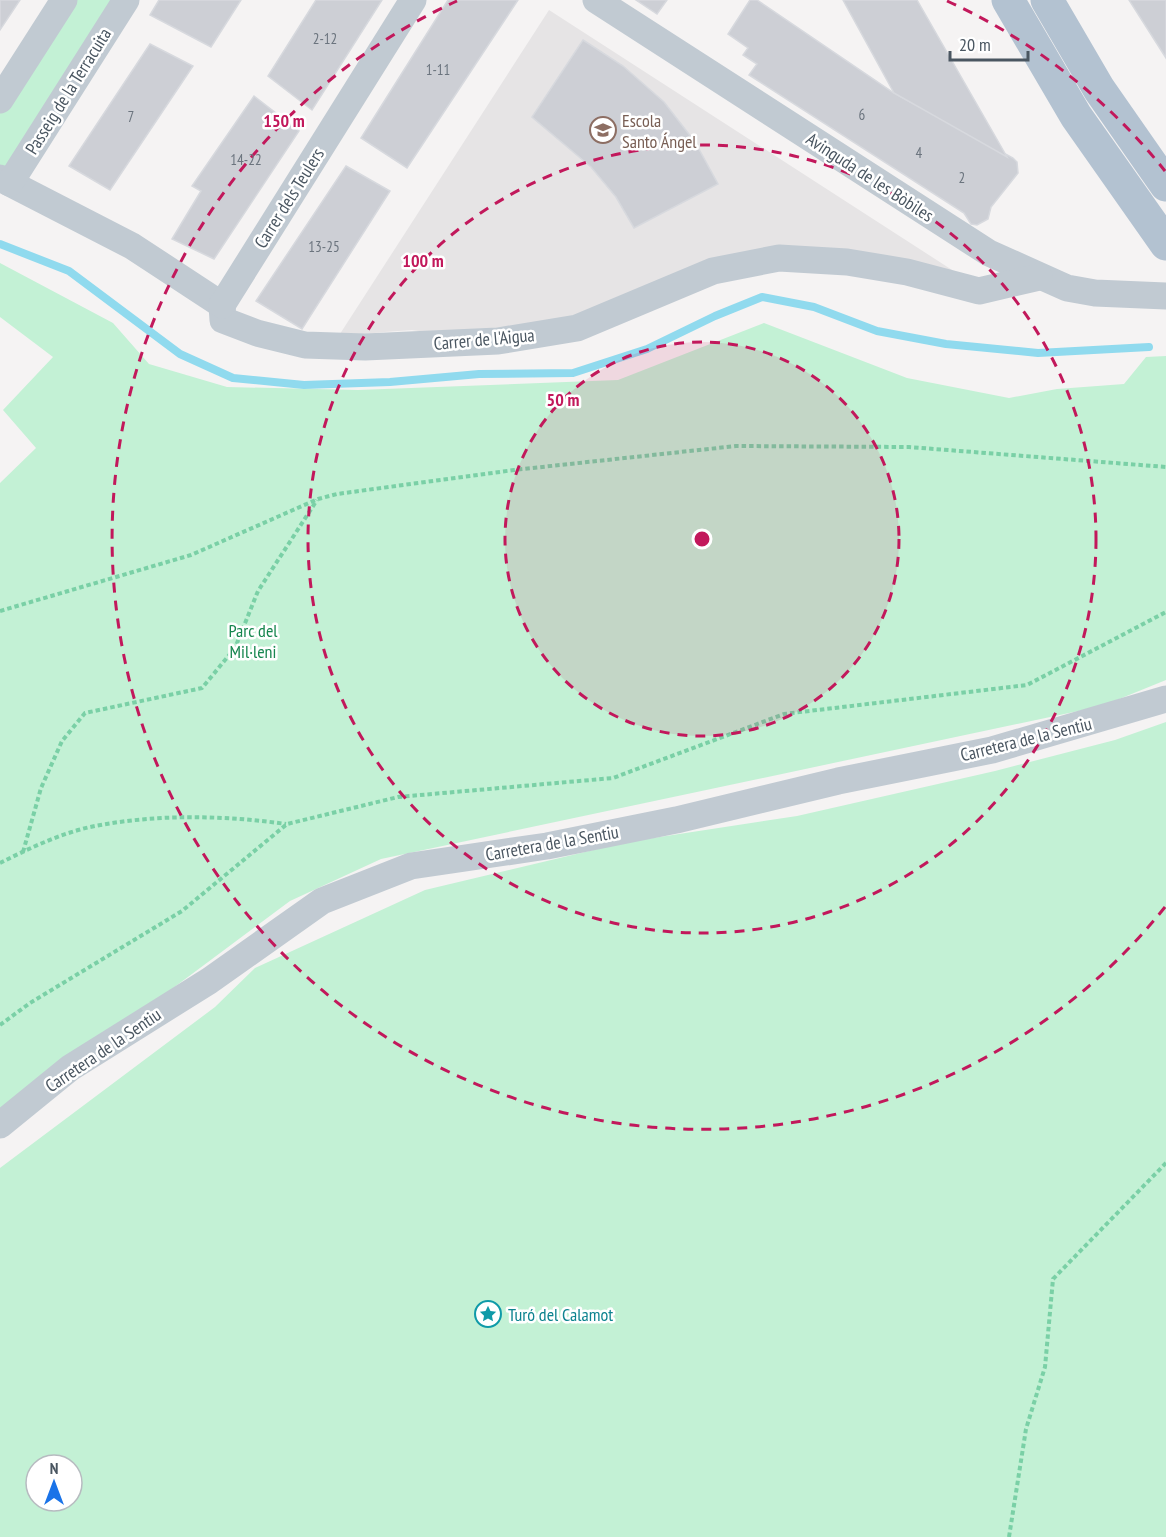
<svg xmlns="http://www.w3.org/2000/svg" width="1166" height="1537" font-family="'PT Sans Narrow',sans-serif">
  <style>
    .education { fill: #e6e4e5 }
    .green { fill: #c3f1d5; fill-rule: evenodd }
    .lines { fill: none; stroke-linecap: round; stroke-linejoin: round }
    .stream { stroke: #90daee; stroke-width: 8 }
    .building { fill: #cdcfd5; stroke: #d7d9de; stroke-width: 1.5 }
    .path { stroke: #7ad0a6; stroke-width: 4; stroke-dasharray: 4.5 3; stroke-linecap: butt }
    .minor { stroke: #c1cad2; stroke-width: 27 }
    .major { stroke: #b3c2d1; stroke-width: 33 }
    .ring { fill: none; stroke: #c2185b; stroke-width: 3; stroke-dasharray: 10 8 }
    .labels { text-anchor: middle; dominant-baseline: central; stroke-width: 5; stroke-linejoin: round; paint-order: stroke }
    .number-label { font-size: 15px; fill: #6b747e }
    .street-label { font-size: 18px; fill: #4a5661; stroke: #fff }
    .education-label { font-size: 18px; fill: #785e54; stroke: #fff; text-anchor: start }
    .park-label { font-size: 18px; fill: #17864f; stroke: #fff }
    .culture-label { font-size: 18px; fill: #0d838f; stroke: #fff; text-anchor: start }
    .centre { fill: #c2185b; stroke: #fff; stroke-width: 3 }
    .ring-label { font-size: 18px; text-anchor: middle; font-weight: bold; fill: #c2185b; stroke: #fff; stroke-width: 5; stroke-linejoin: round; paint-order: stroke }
  </style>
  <rect width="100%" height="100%" fill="#f5f3f3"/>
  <path class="education" d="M 549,10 L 963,277 L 782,250 L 570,326 L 439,334 L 412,330 L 384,332 L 338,337 Z"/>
  <g class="green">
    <path d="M 74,0 L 115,0 L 8,168 L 0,165 L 0,113 Z"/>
    <path d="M 0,263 L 113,323 L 149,364 L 227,387 L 358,390 L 618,380 L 764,323 L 907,378 L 1009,398 L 1057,389 L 1124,384 L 1146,357 L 1166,356 L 1166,680 L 1102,706 L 381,859 L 290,901 L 0,1117 L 0,483 L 36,448 L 3,410 L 53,357 L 0,317 Z"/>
    <path d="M 1166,722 L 1166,1537 L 0,1537 L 0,1168 L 215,1007 L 255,968 L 425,890 L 627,842 L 797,816 L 995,771 L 1115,740 ZM 36,1465 L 72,1465 L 72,1501 L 36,1501 Z"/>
  </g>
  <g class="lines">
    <path class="stream" d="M 0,244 L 69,271 L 180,354 L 233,378 L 304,385 L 390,382 L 479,374 L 573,373 L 647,349 L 715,316 L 762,297 L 814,307 L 877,331 L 946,344 L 1038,353 L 1149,347"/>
  </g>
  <g class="building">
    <path d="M 0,0 L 20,0 L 0,30 Z"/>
    <path d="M 159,0 L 241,0 L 211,47 L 150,15 Z"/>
    <path d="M 316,0 L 382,0 L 312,110 L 268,76 Z"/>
    <path d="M 448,0 L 518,0 L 407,168 L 361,138 Z"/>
    <path d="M 636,0 L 667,0 L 657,14 Z"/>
    <path d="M 750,0 L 757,0 L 894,93 L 1013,158 L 1017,162 L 1018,173 L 991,207 L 988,219 L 977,225 L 971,224 L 964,213 L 749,75 L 757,64 L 743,55 L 748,48 L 728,34 Z"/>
    <path d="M 843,0 L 917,0 L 1007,157 L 894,93 Z"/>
    <path d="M 1129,0 L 1166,0 L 1166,58 Z"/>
    <path d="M 583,40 L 623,66 L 664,102 L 695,142 L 718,184 L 634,228 L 616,197 L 591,167 L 532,117 Z"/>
    <path d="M 150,44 L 193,66 L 110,190 L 69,166 Z"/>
    <path d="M 254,96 L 299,131 L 214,259 L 172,239 L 201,191 L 192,186 Z"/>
    <path d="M 346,166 L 390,191 L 302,329 L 256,301 Z"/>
  </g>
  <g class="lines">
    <g class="path">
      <path d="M 0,611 L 191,555 L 318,499 L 337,494 L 514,470 L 736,446 L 909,447 L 1166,467"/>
      <path d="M 23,852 L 41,788 L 62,741 L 85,713 L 202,688 L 235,648 L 258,591 L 317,500"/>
      <path d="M 0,863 C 28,849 59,834 90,827 C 153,814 222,815 286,824"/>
      <path d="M 0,1025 L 30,1003 L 182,911 L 287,824 L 398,797 L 613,778 L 784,714 L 1027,685 L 1166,612"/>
      <path d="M 1009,1537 L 1026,1429 L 1045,1367 L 1053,1279 L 1166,1163"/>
    </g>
    <g class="minor">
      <path d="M 596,0 L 989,253 L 1067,288 L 1095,293 L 1166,296"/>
      <path d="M 0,100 L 64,0"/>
      <path d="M 0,178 L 132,246 L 222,305"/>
      <path d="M 10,183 L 126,0"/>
      <path d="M 222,305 L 223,320 L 257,333 L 305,345 L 365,347 L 498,341 L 577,328 L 713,271 L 779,258 L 847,262 L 907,272 L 979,291 L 1039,277"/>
      <path d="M 222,305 L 413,0"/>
      <path d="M 0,1125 L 70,1068 L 209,981 L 322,901 L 411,866 L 547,846 L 676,820 L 838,781 L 992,750 L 1166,699"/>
    </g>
    <g class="major">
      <path d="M 1008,0 L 1076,116 L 1166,244"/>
      <path d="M 1047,0 L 1099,89 L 1166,185"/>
    </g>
  </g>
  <circle cx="702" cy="539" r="197" fill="#c2185b" fill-opacity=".12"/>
  <g class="ring">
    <circle cx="702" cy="539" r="197"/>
    <circle cx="702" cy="539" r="394"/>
    <path d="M1165 907A591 591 0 1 1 457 1M947 1A591 591 0 0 1 1165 171"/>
  </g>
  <defs>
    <symbol id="school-ring" viewBox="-11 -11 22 22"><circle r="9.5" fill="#fff" stroke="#8d6e63" stroke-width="1.5"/><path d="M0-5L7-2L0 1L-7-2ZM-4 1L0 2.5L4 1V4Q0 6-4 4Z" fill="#8d6e63"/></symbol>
    <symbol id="sight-ring" viewBox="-11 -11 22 22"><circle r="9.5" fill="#fff" stroke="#0f9aa8" stroke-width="1.5"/><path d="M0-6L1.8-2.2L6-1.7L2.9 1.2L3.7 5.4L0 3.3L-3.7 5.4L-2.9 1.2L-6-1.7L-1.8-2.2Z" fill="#0f9aa8"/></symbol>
  </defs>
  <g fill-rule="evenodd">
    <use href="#school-ring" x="588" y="115" width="30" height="30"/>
    <use href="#sight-ring" x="473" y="1299" width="30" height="30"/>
  </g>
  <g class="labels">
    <g class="number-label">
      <text x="325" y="38">2-12</text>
      <text x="438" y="69">1-11</text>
      <text x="862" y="114">6</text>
      <text x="131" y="116">7</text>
      <text x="919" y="152">4</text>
      <text x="246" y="159">14-22</text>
      <text x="962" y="177">2</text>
      <text x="324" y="246">13-25</text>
    </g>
    <g class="street-label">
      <text transform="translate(68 91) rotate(-58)">Passeig de la Terracuita</text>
      <text transform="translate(870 177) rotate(33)">Avinguda de les Bòbiles</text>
      <text transform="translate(289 198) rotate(-58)">Carrer dels Teulers</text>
      <text transform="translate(484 339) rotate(-5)">Carrer de l'Aigua</text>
      <text transform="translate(1026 739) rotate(-14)">Carretera de la Sentiu</text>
      <text transform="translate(552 843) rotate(-10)">Carretera de la Sentiu</text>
      <text transform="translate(103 1050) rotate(-34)">Carretera de la Sentiu</text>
    </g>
    <g class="education-label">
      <text x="622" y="120">Escola<tspan x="622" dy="21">Santo Ángel</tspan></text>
    </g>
    <g class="park-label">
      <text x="253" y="630">Parc del<tspan x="253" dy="21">Mil·leni</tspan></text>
    </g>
    <g class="culture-label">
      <text x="508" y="1314">Turó del Calamot</text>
    </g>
  </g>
  <circle cx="702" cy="539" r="9" class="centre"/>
  <g class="ring-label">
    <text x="284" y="127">150 m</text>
    <text x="423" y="267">100 m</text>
    <text x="563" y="406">50 m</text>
  </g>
  <g transform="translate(54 1483)"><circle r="28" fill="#ffffff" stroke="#b7bbc0" stroke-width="1.5"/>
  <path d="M0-4.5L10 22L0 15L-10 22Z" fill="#1a73e8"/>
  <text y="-9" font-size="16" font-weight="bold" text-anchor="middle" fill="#4a5661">N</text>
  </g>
  <path d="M950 51v9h78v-9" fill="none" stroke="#4a5661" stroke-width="3"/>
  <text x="959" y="51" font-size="18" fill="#4a5661" stroke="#ffffff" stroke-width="4.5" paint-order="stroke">20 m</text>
</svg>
